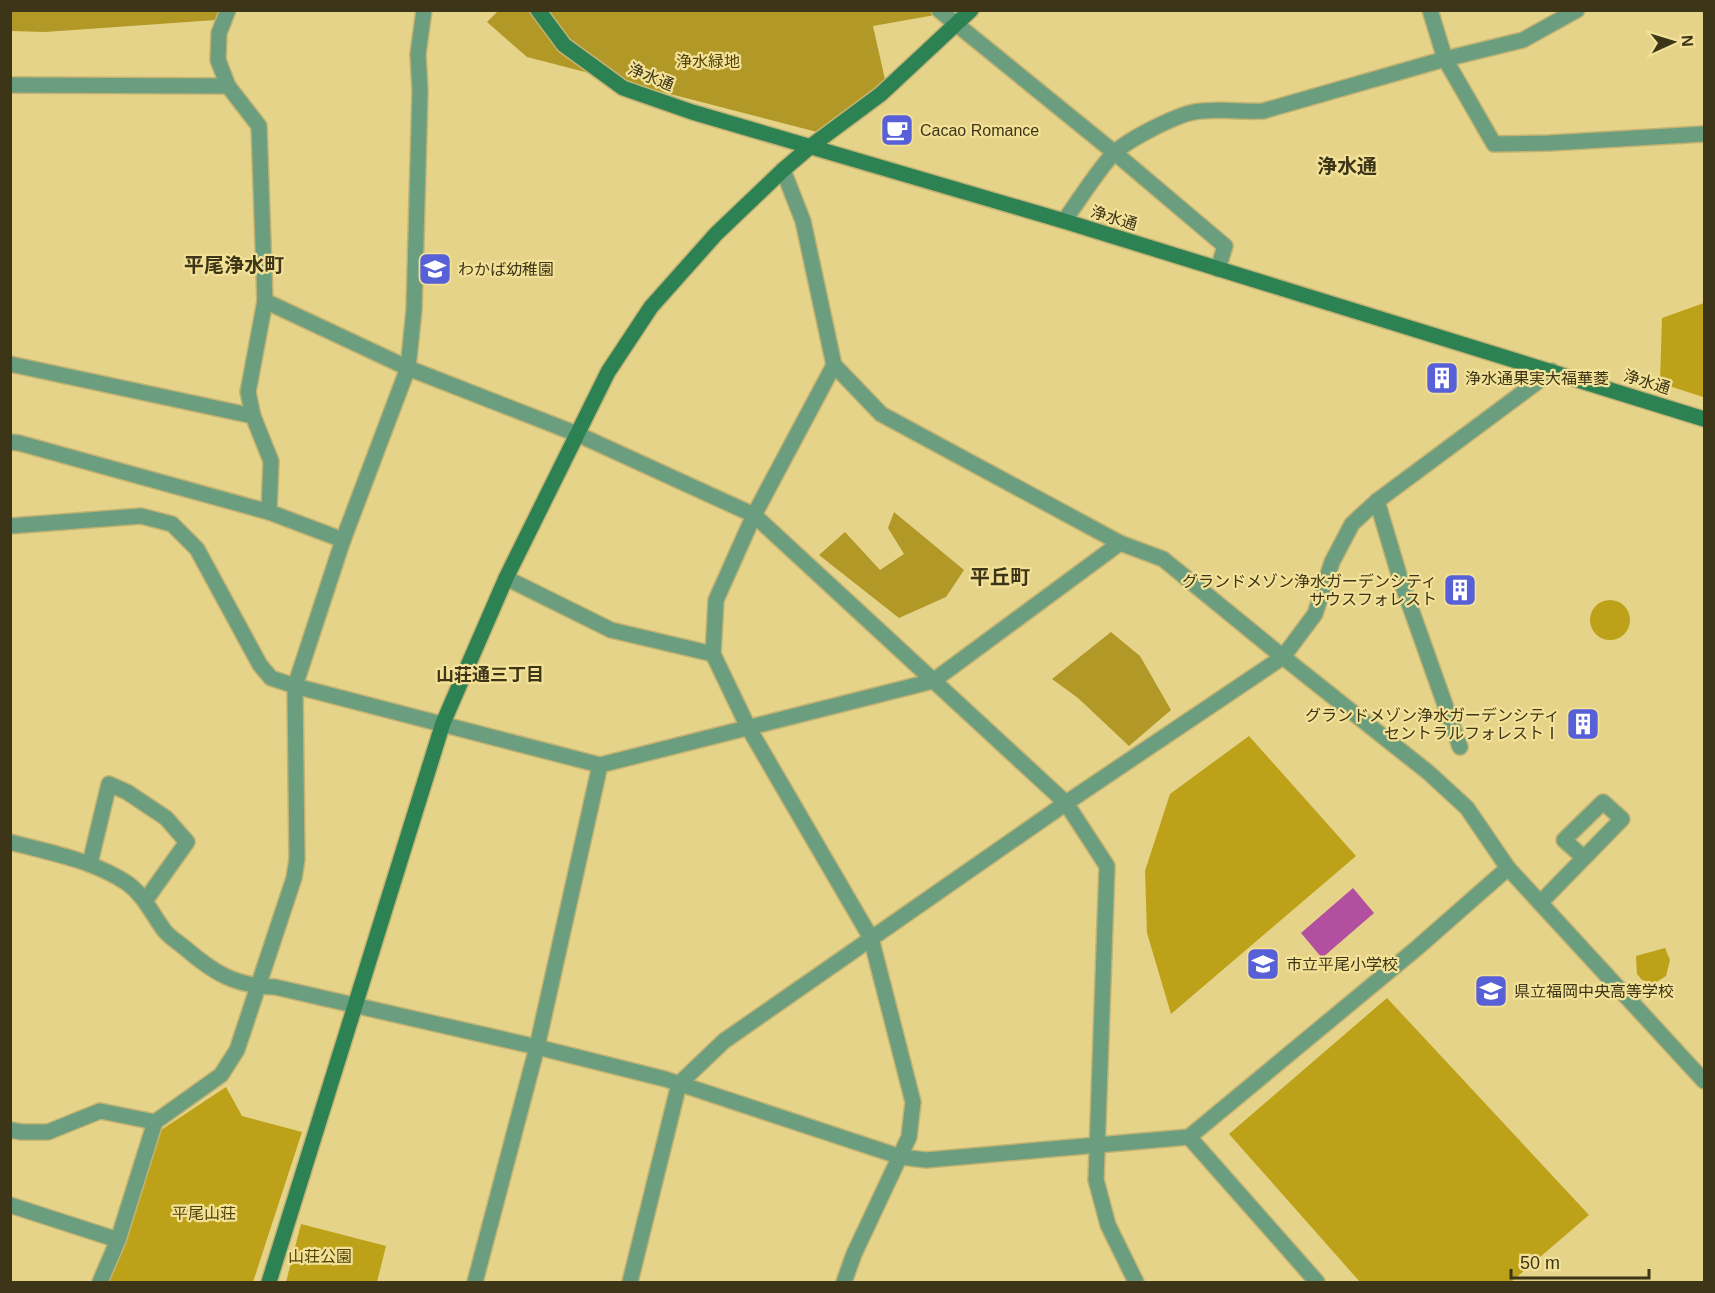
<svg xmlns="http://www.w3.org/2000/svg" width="1715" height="1293" font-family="Helvetica,'Noto Sans JP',sans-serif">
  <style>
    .green { fill: #bda118 }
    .forest { fill: #b29927 }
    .water { fill: #b24f9e }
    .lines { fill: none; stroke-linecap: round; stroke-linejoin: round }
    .street-casing { stroke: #c3b373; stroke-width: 18 }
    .secondary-casing { stroke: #c3b373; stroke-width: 18 }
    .street { stroke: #6b9e7e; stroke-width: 15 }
    .secondary { stroke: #2d8254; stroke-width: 15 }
    .labels { text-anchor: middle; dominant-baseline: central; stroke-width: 4.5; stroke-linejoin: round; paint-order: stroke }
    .park-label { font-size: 16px; fill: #504305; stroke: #f3e197 }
    .street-label { font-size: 16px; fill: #3d3517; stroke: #f3e197 }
    .poi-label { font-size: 16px; fill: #3d3517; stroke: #f3e197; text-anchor: start }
    .neighbourhood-label { font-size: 18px; font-weight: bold; fill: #3d3517; stroke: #f3e197 }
    .quarter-label { font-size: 20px; font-weight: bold; fill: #3d3517; stroke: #f3e197 }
  </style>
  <rect width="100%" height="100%" fill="#e5d38a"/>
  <g class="green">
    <path d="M 1704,303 L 1704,397 L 1703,397 L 1660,383 L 1662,318 Z"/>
    <circle cx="1610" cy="620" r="20"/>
    <path d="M 1249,736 L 1356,856 L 1171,1014 L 1147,933 L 1145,871 L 1170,794 Z"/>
    <path d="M 1665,948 L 1670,960 L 1666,976 L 1655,983 L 1642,980 L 1637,974 L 1636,956 Z"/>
    <path d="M 1387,998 L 1589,1215 L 1511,1282 L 1360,1282 L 1229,1134 Z"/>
    <path d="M 226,1087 L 242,1116 L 302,1132 L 253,1282 L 107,1282 L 161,1130 Z"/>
    <path d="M 301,1224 L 386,1246 L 377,1282 L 286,1282 Z"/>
  </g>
  <g class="forest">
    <path d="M 499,10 L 934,10 L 935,15 L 873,26 L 886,84 L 817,132 L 527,57 L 487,22 Z"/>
    <path d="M 10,11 L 220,11 L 216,20 L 45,32 L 11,31 Z"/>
    <path d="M 894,512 L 964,570 L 946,597 L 899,618 L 819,555 L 845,532 L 880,570 L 904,554 L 888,528 Z"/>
    <path d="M 1111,632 L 1140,656 L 1171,710 L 1129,746 L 1078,698 L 1052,679 Z"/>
  </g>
  <path class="water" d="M 1353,888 L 1374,913 L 1322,958 L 1301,933 Z"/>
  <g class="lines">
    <defs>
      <g id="street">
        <path d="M 228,10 L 219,33 L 218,60 L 228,86 L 259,126 L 265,301 L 248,392 L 253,416 L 271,461 L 269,512 L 343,540"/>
        <path d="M 939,10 L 1115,153 L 1225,246 L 1218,269"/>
        <path d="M 1430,10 L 1445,59 L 1494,144 L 1549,143 L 1704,134"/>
        <path d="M 10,85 L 228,86"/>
        <path d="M 783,170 L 803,221 L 834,365 L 881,414 L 1120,543"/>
        <path d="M 1064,221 C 1080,199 1095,174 1113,154 C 1127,140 1174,116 1194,112 C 1217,108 1240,112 1263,111 L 1445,59 L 1523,40 L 1577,10"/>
        <path d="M 265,301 L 408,368 L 577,434 L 754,515 L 1066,803 L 1107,866 L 1096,1180 L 1108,1225 L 1136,1282"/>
        <path d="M 10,364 L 253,416"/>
        <path d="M 834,365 L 754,515 L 716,600 L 713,654 L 748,727 L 871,938 L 913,1102 L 909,1137 L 854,1254 L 844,1282"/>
        <path d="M 10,442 L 19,443 L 269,512"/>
        <path d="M 1377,501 L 1400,578 L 1460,747"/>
        <path d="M 10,526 L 141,516 L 172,524 L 197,549 L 260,665 L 271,678 L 295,686 L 600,765"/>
        <path d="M 506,578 L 611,630 L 713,654"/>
        <path d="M 10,842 C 51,853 92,860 127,883 C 144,895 152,914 164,930 C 169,937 178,942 185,948 C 214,973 235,986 275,987 L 537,1047 L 665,1079 L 901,1157 L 926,1160 L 1189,1137 L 1417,948 L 1508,868"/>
        <path d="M 90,863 L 109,784 L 127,792 L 166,818 L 187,842 L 145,901"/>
        <path d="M 1540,903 L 1622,819 L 1603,802 L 1564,840 L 1584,858"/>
        <path d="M 10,1130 L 22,1132 L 48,1132 L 100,1111 L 155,1122"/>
        <path d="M 1189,1137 L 1317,1282"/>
        <path d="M 10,1205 L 118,1240"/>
        <path d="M 100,1282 L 118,1240 L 155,1122 L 221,1075 L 237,1050 L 294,878 L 297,859 L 295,686 L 343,540 L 408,368 L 414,310 L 420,91 L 418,54 L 424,10"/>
        <path d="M 475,1282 L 537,1047 L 600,765 L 933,681 L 1120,543 L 1163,559 L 1283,657 L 1429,773 L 1467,808 L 1508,868 L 1704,1081"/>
        <path d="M 630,1282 L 679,1084 L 724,1041 L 1066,803 L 1283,657 L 1315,614 L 1332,562 L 1352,524 L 1377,501 L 1552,371"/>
      </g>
      <g id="secondary">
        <path d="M 538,10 L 564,45 L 623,88 L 692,112 L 1064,221 L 1704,419"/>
        <path d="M 269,1282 L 443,723 L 506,578 L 608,372 L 651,307 L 716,234 L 783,170 L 811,146 L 881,94 L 971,10"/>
      </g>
    </defs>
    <use href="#street" class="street-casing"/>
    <use href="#secondary" class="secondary-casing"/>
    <use href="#street" class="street"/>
    <use href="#secondary" class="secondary"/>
  </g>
  <defs>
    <symbol id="cafe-square" viewBox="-11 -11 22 22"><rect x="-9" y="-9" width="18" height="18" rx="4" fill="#5860d7" stroke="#f3e197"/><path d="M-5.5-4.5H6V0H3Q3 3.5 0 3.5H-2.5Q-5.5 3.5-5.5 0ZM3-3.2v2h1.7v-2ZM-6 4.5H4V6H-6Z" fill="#fff"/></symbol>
    <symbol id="school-square" viewBox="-11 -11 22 22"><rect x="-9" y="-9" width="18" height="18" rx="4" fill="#5860d7" stroke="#f3e197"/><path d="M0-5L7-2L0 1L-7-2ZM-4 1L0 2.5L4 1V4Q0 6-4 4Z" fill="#fff"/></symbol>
    <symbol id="building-square" viewBox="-11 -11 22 22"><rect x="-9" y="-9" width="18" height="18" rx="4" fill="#5860d7" stroke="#f3e197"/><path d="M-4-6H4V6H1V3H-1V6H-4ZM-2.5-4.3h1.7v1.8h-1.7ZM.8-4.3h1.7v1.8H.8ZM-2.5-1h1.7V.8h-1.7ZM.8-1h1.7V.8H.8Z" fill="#fff"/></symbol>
  </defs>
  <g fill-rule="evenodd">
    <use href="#cafe-square" x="878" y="111" width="38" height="38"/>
    <use href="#school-square" x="416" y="250" width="38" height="38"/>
    <use href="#building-square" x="1423" y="359" width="38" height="38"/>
    <use href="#building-square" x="1441" y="571" width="38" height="38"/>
    <use href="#building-square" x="1564" y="705" width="38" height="38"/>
    <use href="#school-square" x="1244" y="945" width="38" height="38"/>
    <use href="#school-square" x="1472" y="972" width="38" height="38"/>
  </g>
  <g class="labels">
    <g class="park-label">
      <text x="708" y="61">浄水緑地</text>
      <text x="204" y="1213">平尾山荘</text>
      <text x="320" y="1256">山荘公園</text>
    </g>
    <g class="street-label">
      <text transform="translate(651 77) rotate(22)">浄水通</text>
      <text transform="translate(1114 218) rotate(17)">浄水通</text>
      <text transform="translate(1647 382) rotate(17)">浄水通</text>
    </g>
    <g class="poi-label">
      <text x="920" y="130">Cacao Romance</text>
      <text x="458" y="269">わかば幼稚園</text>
      <text x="1465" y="378">浄水通果実大福華菱</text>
      <text x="1437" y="581" text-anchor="end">グランドメゾン浄水ガーデンシティ<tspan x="1437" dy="18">サウスフォレスト</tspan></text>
      <text x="1560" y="715" text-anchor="end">グランドメゾン浄水ガーデンシティ<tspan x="1560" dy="18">セントラルフォレストⅠ</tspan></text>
      <text x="1286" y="964">市立平尾小学校</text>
      <text x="1514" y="991">県立福岡中央高等学校</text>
    </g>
    <g class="neighbourhood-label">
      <text x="490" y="675">山荘通三丁目</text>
    </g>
    <g class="quarter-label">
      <text x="1347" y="166">浄水通</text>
      <text x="234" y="265">平尾浄水町</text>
      <text x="1000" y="577">平丘町</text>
    </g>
  </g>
  <rect width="1715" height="1293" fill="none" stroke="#3d3517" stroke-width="24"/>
  <g transform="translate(1673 42) rotate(86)" stroke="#f3e197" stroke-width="4.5" paint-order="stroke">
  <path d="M0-4.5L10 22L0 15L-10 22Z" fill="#3d3517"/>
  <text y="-9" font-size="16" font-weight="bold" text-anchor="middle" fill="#3d3517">N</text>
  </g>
  <path d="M1511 1269v9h138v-9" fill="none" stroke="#3d3517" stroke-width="3"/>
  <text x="1520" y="1269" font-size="18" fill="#3d3517" stroke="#f3e197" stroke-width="4.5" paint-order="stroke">50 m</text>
</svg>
